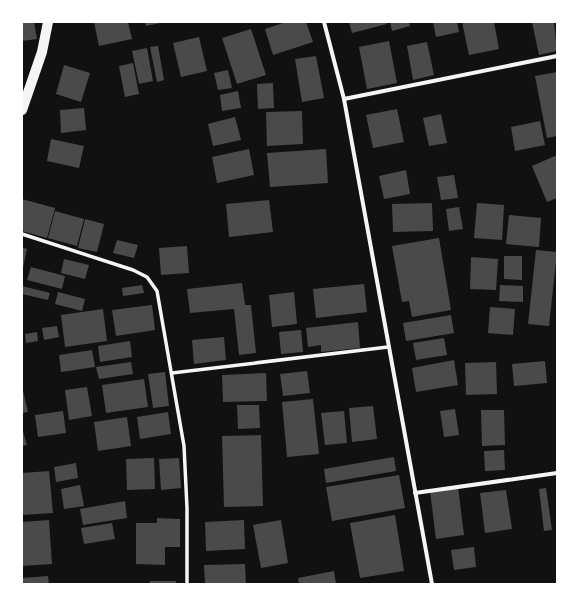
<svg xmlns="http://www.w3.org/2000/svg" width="579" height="606" font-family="Quicksand,sans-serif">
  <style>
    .building { fill: #4a4a4a }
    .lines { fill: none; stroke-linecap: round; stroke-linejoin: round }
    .pedestrian { stroke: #f5f5f5; stroke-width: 3.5 }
    .minor { stroke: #f5f5f5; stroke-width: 4 }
    .primary { stroke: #f5f5f5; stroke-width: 10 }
  </style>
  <rect width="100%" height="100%" fill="#111"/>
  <g class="building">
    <path d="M 22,22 L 34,22 L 37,39 L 22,41 Z"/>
    <path d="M 94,22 L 128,22 L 132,39 L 99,46 Z"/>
    <path d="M 145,22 L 160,22 L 160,23 L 146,26 Z"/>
    <path d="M 286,22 L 306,22 L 313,42 L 273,55 L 265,29 Z"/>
    <path d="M 349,22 L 387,22 L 387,24 L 352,33 Z"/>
    <path d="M 390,22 L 409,22 L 410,26 L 392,31 Z"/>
    <path d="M 433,22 L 457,22 L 459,32 L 436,37 Z"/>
    <path d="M 462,22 L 494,22 L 499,49 L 469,55 Z"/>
    <path d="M 532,22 L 554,22 L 557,51 L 539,55 Z"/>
    <path d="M 251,29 L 266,75 L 237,84 L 222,38 Z"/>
    <path d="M 199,37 L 207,71 L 181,77 L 173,43 Z"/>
    <path d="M 389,41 L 397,83 L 367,89 L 359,47 Z"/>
    <path d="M 427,42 L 434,75 L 413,80 L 407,46 Z"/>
    <path d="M 158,46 L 164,80 L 157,82 L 150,47 Z"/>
    <path d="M 147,48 L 153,81 L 139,84 L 132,51 Z"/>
    <path d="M 316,56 L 324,98 L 302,102 L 295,59 Z"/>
    <path d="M 133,63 L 139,94 L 125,97 L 119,66 Z"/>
    <path d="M 64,65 L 90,73 L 81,102 L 56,94 Z"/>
    <path d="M 228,70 L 232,88 L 218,90 L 214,73 Z"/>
    <path d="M 557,72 L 557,136 L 547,138 L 535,76 Z"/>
    <path d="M 273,83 L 274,108 L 258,109 L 257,84 Z"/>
    <path d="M 238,91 L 241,108 L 222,111 L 220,95 Z"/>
    <path d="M 84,108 L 86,130 L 61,133 L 60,110 Z"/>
    <path d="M 397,109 L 404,142 L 373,148 L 366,115 Z"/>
    <path d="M 302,111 L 303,144 L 267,146 L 266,112 Z"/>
    <path d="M 441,114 L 447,143 L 429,146 L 423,118 Z"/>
    <path d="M 235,117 L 241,140 L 213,146 L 208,124 Z"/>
    <path d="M 540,121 L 545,145 L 515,151 L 511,127 Z"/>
    <path d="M 51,139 L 84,146 L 79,168 L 47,161 Z"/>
    <path d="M 249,149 L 254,175 L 217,183 L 212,157 Z"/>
    <path d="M 326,149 L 328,183 L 270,187 L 267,153 Z"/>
    <path d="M 557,155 L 557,198 L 547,202 L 532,166 Z"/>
    <path d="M 406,170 L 410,194 L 384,199 L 379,176 Z"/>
    <path d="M 454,175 L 458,198 L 441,200 L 437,177 Z"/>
    <path d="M 22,199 L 55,208 L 47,238 L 22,231 Z"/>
    <path d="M 269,200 L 273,232 L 229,237 L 226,204 Z"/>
    <path d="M 432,203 L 433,231 L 393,232 L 392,204 Z"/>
    <path d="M 477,203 L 504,205 L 502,240 L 474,238 Z"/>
    <path d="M 459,207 L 463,229 L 449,231 L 446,209 Z"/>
    <path d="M 55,211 L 84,219 L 77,246 L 48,238 Z"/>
    <path d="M 509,215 L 541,218 L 539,247 L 506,244 Z"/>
    <path d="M 85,219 L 104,224 L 97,252 L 78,248 Z"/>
    <path d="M 439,238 L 451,310 L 412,317 L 409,301 L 402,302 L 392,246 Z"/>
    <path d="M 117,240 L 138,245 L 134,258 L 113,253 Z"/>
    <path d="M 187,246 L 189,273 L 161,275 L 159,248 Z"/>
    <path d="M 22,247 L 27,249 L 23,268 L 22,268 Z"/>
    <path d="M 536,250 L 557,252 L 549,326 L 528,324 Z"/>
    <path d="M 504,256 L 522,256 L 522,280 L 504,279 Z"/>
    <path d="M 471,257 L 498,259 L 496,290 L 470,289 Z"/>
    <path d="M 64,259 L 89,265 L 85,279 L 61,273 Z"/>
    <path d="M 31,267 L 65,276 L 62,289 L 27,280 Z"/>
    <path d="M 242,283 L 245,305 L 251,305 L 256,353 L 239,355 L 234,309 L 190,313 L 187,289 Z"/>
    <path d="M 364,284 L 367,312 L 316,318 L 313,289 Z"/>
    <path d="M 142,285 L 144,293 L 123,296 L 122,288 Z"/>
    <path d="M 500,285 L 523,286 L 523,302 L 499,301 Z"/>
    <path d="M 22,286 L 50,293 L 48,300 L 22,294 Z"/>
    <path d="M 58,292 L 85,299 L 82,311 L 55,304 Z"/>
    <path d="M 294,292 L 297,324 L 272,327 L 269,295 Z"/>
    <path d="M 152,305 L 155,330 L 116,336 L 112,310 Z"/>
    <path d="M 490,307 L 515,309 L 513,335 L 488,333 Z"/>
    <path d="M 103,309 L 107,341 L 65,347 L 61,315 Z"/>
    <path d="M 451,315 L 454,333 L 406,341 L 403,323 Z"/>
    <path d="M 358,322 L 360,348 L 321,352 L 321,345 L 308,347 L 306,328 Z"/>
    <path d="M 57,326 L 59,337 L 44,340 L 42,328 Z"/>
    <path d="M 301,330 L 303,352 L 281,354 L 279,332 Z"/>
    <path d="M 37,332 L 38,341 L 26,343 L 25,334 Z"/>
    <path d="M 224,337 L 226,360 L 194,364 L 192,340 Z"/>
    <path d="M 444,338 L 447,355 L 416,360 L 413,343 Z"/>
    <path d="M 130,341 L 132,357 L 100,362 L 98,346 Z"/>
    <path d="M 92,350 L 95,367 L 61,372 L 59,355 Z"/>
    <path d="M 454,360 L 458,385 L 416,392 L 412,368 Z"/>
    <path d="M 545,361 L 547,383 L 514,386 L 512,364 Z"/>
    <path d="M 131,362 L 133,374 L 99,379 L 96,367 Z"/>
    <path d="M 496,362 L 497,394 L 466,395 L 465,363 Z"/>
    <path d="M 307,371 L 310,393 L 283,396 L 280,374 Z"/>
    <path d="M 165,372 L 169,406 L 153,408 L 148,374 Z"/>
    <path d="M 266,373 L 267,401 L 223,402 L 222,375 Z"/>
    <path d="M 144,379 L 148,407 L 106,413 L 102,385 Z"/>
    <path d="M 22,386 L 28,412 L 22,413 Z"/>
    <path d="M 87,387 L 92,416 L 69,420 L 65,390 Z"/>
    <path d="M 313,399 L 319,454 L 287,457 L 282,402 Z"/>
    <path d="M 237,405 L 259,405 L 260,428 L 238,429 Z"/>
    <path d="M 373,406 L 377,439 L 352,442 L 349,408 Z"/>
    <path d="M 455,409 L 459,435 L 444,437 L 440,411 Z"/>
    <path d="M 481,410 L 504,410 L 505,445 L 482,446 Z"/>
    <path d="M 63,411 L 66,433 L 38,437 L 35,415 Z"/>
    <path d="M 344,411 L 347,443 L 325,445 L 321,413 Z"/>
    <path d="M 168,412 L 171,434 L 140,439 L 137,417 Z"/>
    <path d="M 127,417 L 131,446 L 98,451 L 94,422 Z"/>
    <path d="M 22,428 L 27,445 L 22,446 Z"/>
    <path d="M 261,435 L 263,506 L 224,507 L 222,436 Z"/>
    <path d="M 504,450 L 505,470 L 485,471 L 484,451 Z"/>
    <path d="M 394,457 L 396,471 L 326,483 L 324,469 Z"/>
    <path d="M 154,458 L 155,489 L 127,490 L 126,459 Z"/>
    <path d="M 179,458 L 181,488 L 161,490 L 159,459 Z"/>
    <path d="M 76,463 L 78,478 L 56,482 L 54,467 Z"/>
    <path d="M 49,471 L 53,513 L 22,515 L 22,473 Z"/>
    <path d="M 399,475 L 405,508 L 332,521 L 326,487 Z"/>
    <path d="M 80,485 L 84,506 L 64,509 L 61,489 Z"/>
    <path d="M 458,487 L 464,535 L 436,539 L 430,491 Z"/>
    <path d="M 546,488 L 552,530 L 544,531 L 539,489 Z"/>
    <path d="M 506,490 L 512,529 L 485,533 L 480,493 Z"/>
    <path d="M 125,501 L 127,518 L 83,525 L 80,509 Z"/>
    <path d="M 395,515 L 404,571 L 360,578 L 350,523 Z"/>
    <path d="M 157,518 L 180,519 L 180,547 L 165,547 L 165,565 L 136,564 L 136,523 L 157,523 Z"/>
    <path d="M 49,520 L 52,564 L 22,566 L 22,522 Z"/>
    <path d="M 244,520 L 245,549 L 206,551 L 205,522 Z"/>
    <path d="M 281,520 L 288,563 L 261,568 L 253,525 Z"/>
    <path d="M 112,523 L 115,539 L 84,544 L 81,528 Z"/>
    <path d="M 474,547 L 476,567 L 454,570 L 451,550 Z"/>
    <path d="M 245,564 L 246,584 L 205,584 L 204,565 Z"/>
    <path d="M 334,571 L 336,584 L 299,584 L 298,578 Z"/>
    <path d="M 48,576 L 49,584 L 22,584 L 22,578 Z"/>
    <rect x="150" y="581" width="26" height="3"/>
  </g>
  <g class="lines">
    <g class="pedestrian">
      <path d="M 22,234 L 133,270 L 147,277 L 157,291 L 184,446 L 187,508 L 187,584"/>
      <path d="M 172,373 L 388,347"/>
    </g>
    <g class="minor">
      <path d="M 324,22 L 344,99 L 432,584"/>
      <path d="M 344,99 L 557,56"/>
      <path d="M 415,493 L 557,473"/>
    </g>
    <path class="primary" d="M 22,110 L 42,52 L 48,22"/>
  </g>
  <rect width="579" height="606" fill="none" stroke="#ffffff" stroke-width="46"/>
</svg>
